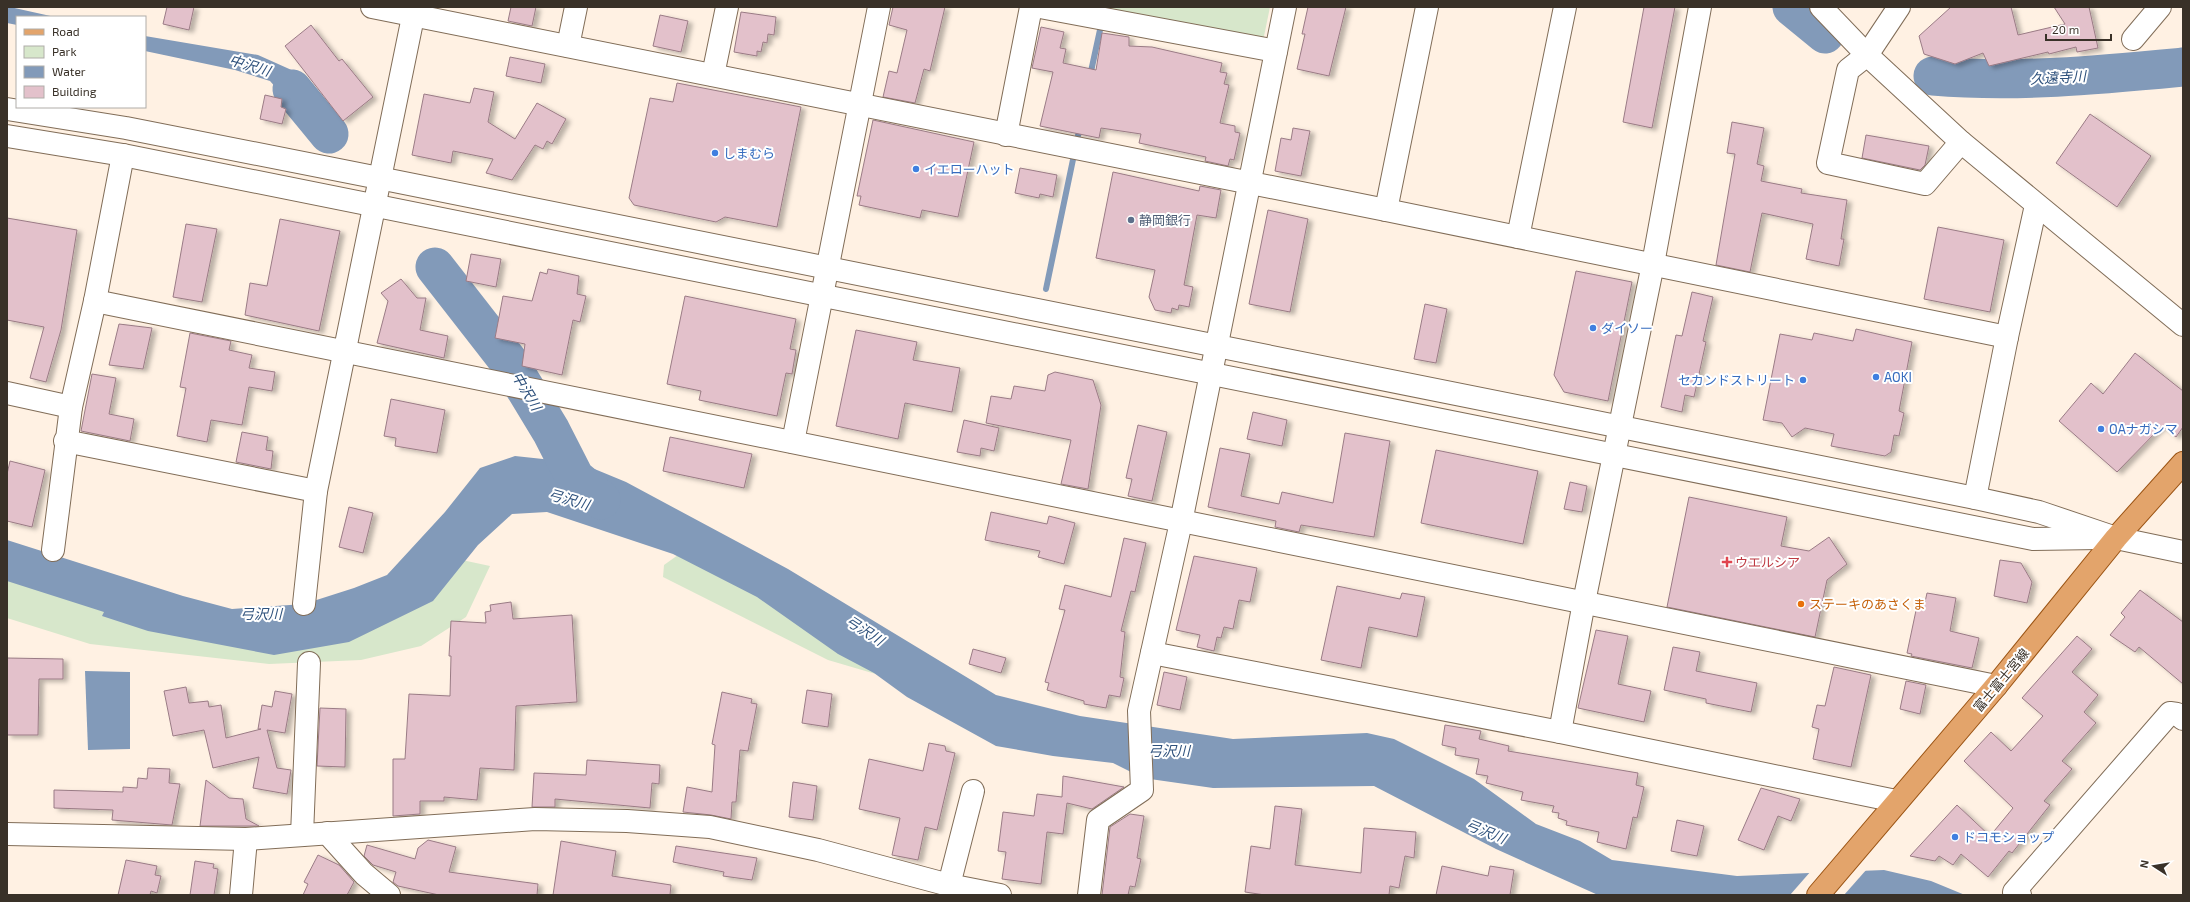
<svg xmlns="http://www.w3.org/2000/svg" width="2190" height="902" font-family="'Exo 2','Noto Sans JP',sans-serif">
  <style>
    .green { fill: #d7e7cb }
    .water { fill: #829ab9 }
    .pier { fill: #fff1e3 }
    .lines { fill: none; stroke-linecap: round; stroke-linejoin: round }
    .stream { stroke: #829ab9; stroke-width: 6 }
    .river { stroke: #829ab9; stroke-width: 39 }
    .building { fill: #e3c1cb; stroke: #9a7b85; filter: url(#shadow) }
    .minor-casing { stroke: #816d58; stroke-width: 24 }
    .major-casing { stroke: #9b5414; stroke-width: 24 }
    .minor { stroke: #fff; stroke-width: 22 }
    .major { stroke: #e3a46b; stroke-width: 22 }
    .shop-dot { fill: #3f7fe0; stroke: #fff; stroke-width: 1.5 }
    .service-dot { fill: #5c6f8a; stroke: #fff; stroke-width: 1.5 }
    .health-dot { fill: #e0444e; stroke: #fff; stroke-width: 1.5 }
    .food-dot { fill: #e8710a; stroke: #fff; stroke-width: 1.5 }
    .labels { text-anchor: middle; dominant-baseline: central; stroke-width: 4; stroke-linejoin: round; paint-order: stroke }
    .shop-label { font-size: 13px; fill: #366cbe; stroke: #fff; text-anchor: start }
    .service-label { font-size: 13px; fill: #4e5e75; stroke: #fff; text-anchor: start }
    .health-label { font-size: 13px; fill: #be3a42; stroke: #fff; text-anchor: start }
    .food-label { font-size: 13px; fill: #c56008; stroke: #fff; text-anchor: start }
    .street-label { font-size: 13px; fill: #393128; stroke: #fff }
    .water-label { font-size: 14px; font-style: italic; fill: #2e517c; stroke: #fff }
  </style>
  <defs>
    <filter id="shadow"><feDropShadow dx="4.5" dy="2.5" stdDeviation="2" flood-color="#0004"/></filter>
  </defs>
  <rect width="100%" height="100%" fill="#fff1e3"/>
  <g class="green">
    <path d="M 1098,7 L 1270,7 L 1263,41 Z"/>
    <path d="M 678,555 L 716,559 L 879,675 L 828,660 L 663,577 L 664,565 Z"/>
    <path d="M 462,560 L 490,566 L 466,617 L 421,646 L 361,660 L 269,664 L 90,644 L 7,618 L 7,576 L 258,636 Z"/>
  </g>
  <g class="water">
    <path d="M 7,7 L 10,7 L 55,17 L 17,17 L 17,25 L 7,23 Z"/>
    <path d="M 145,36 L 258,55 L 296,72 L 339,125 L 318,135 L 270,81 L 235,70 L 145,51 Z"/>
    <path d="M 515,456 L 580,463 L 626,482 L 788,569 L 996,695 L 1080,716 L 1233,739 L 1367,733 L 1394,739 L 1474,779 L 1536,824 L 1580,841 L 1612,860 L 1737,876 L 1884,870 L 1931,881 L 1965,895 L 1598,895 L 1496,849 L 1374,786 L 1213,788 L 1143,778 L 1113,763 L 1053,756 L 996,746 L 907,697 L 874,673 L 838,654 L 757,597 L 673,554 L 547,512 L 512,514 L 478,545 L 433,601 L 349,642 L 274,655 L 148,631 L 102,616 L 104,612 L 7,581 L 7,540 L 183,596 L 232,609 L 304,604 L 354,588 L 387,575 L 445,512 L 480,468 Z"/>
    <path d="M 85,671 L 130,672 L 130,749 L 88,750 Z"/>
  </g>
  <path class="pier" d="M 1867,869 L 1844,895 L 1790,895 L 1811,871 Z"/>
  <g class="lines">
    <g class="stream">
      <path d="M 1090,76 L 1105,7"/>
      <path d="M 1046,289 L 1080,126"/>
    </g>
    <g class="river">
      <path d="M 1792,7 L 1825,34"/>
      <path d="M 1933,76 C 2017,83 2099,75 2183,67"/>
      <path d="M 292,89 L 329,134"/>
      <path d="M 435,267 L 509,362 L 551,431 L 575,478 L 601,500"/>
    </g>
  </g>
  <g class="building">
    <path d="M 167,7 L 194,7 L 189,30 L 163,24 Z"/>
    <path d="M 511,7 L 536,7 L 532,26 L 508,21 Z"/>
    <path d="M 893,7 L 945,7 L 930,71 L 924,69 L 915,103 L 883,97 L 889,71 L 897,73 L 907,30 L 889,25 Z"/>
    <path d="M 1308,7 L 1346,7 L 1329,76 L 1297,69 L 1305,34 L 1302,34 Z"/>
    <path d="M 1644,7 L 1675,7 L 1652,128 L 1623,122 Z"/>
    <path d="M 1951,7 L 2011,7 L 2018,35 L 2065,24 L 2054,7 L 2089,7 L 2098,48 L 2077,52 L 2076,47 L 2049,54 L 2048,52 L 1989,66 L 1983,53 L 1955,64 L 1924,54 L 1919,36 Z"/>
    <path d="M 741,12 L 776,17 L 774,35 L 768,34 L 767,43 L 763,42 L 761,52 L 757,51 L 757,56 L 734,52 Z"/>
    <path d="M 660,15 L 688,21 L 681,52 L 653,46 Z"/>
    <path d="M 311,25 L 339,61 L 342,59 L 373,97 L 343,121 L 285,46 Z"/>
    <path d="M 1041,27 L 1064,32 L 1060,48 L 1066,49 L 1063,63 L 1096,70 L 1102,33 L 1129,37 L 1129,46 L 1152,47 L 1222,63 L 1220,72 L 1227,73 L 1224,84 L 1229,85 L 1220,123 L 1235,126 L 1235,132 L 1240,133 L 1234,160 L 1230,159 L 1228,166 L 1205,161 L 1206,157 L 1139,143 L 1141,134 L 1101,128 L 1099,138 L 1040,126 L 1053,72 L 1032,68 Z"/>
    <path d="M 510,57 L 545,64 L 541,83 L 506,76 Z"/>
    <path d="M 677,83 L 801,107 L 777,227 L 725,217 L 716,222 L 634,205 L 629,198 L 650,98 L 673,102 Z"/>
    <path d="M 474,88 L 494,92 L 488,122 L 515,139 L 537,103 L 566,119 L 552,144 L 547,141 L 543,149 L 535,145 L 512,180 L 486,173 L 493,159 L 453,151 L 451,163 L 412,155 L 424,94 L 470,103 Z"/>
    <path d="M 265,95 L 282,99 L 281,107 L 286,109 L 282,124 L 260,119 Z"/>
    <path d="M 2090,114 L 2151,156 L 2117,207 L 2056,163 Z"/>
    <path d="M 873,120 L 974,142 L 958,217 L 922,210 L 920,218 L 859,205 L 861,196 L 857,196 Z"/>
    <path d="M 1732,122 L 1764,128 L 1757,164 L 1764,166 L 1761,181 L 1802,189 L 1801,193 L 1847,200 L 1841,239 L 1844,239 L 1839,266 L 1806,259 L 1813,224 L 1762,213 L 1750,272 L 1716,265 L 1735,154 L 1727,153 Z"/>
    <path d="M 1293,128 L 1310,131 L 1301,176 L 1275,171 L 1281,138 L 1291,140 Z"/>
    <path d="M 1866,135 L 1929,146 L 1925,165 L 1920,170 L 1862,158 Z"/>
    <path d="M 1020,168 L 1057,175 L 1053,197 L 1040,194 L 1039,198 L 1015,193 Z"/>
    <path d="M 1113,172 L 1199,191 L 1200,186 L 1221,190 L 1216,218 L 1197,215 L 1184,285 L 1193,287 L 1189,307 L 1179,305 L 1178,310 L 1172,308 L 1171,313 L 1155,310 L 1149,297 L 1155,270 L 1096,258 Z"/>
    <path d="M 1268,210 L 1308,219 L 1290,312 L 1249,304 Z"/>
    <path d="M 7,218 L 77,230 L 61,330 L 46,382 L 30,378 L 44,327 L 7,320 Z"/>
    <path d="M 280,219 L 340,231 L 319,331 L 245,315 L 250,283 L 267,286 Z"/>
    <path d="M 186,224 L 217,229 L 202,302 L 173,297 Z"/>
    <path d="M 1938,227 L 2004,240 L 1990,312 L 1924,299 Z"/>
    <path d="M 471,254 L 501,259 L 496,287 L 466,281 Z"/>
    <path d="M 548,269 L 579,276 L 577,294 L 586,296 L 580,322 L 573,320 L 562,375 L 522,366 L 525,344 L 495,338 L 503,296 L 532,301 L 540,272 L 547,274 Z"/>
    <path d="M 1576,271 L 1632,282 L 1608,401 L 1564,392 L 1554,375 Z"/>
    <path d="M 401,279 L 417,298 L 426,298 L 420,330 L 448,336 L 444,358 L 377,343 L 388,301 L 381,293 Z"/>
    <path d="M 1692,292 L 1713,297 L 1703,341 L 1706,342 L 1694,397 L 1685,395 L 1682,412 L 1661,407 L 1676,335 L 1682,336 Z"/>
    <path d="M 685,296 L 796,319 L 790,349 L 796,350 L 792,374 L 786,373 L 777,416 L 699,400 L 701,391 L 667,384 Z"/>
    <path d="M 1425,304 L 1447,309 L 1436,363 L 1414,359 Z"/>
    <path d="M 119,324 L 152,328 L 143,369 L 109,365 Z"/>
    <path d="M 1856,329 L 1912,342 L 1899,411 L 1904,413 L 1899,436 L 1894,435 L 1891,452 L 1885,456 L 1831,446 L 1834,434 L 1805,428 L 1792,437 L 1782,423 L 1763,420 L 1780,334 L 1812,340 L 1814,333 L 1853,341 Z"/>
    <path d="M 856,330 L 917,342 L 913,360 L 960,368 L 952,412 L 905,403 L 898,439 L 836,426 Z"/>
    <path d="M 190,333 L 231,341 L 229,350 L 252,355 L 249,368 L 275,372 L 272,391 L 249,387 L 242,425 L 211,420 L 207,442 L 177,436 L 186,388 L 180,387 Z"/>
    <path d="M 2135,353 L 2183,391 L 2183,427 L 2176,437 L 2162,426 L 2117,472 L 2059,421 L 2091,383 L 2103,394 Z"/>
    <path d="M 1055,372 L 1093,380 L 1101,405 L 1088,489 L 1061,484 L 1071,440 L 986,423 L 991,396 L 1011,399 L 1014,386 L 1045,391 L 1048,375 Z"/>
    <path d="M 92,374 L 116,378 L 109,414 L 134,419 L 130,441 L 81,431 Z"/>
    <path d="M 391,399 L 445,410 L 437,453 L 395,446 L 396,438 L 384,436 Z"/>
    <path d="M 1253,412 L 1287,420 L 1282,446 L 1247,439 Z"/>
    <path d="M 964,420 L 999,428 L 994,451 L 981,448 L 980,456 L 957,452 Z"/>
    <path d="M 1138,425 L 1167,432 L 1152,501 L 1128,496 L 1132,479 L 1126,478 Z"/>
    <path d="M 242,432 L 268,437 L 266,450 L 273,451 L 271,469 L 236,462 Z"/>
    <path d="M 1345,433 L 1390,441 L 1374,537 L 1301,525 L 1299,532 L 1275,527 L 1276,521 L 1208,507 L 1220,448 L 1250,454 L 1241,496 L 1279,504 L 1282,492 L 1333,503 Z"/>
    <path d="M 670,437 L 752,454 L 744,488 L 663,471 Z"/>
    <path d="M 1436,450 L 1538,471 L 1523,544 L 1421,523 Z"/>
    <path d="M 10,461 L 45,470 L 32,527 L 7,521 L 7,474 Z"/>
    <path d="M 1570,482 L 1587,486 L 1582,512 L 1564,509 Z"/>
    <path d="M 1689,497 L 1787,517 L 1781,546 L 1809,551 L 1829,537 L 1847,564 L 1827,580 L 1815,637 L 1667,607 Z"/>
    <path d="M 349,507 L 373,513 L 363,553 L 339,547 Z"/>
    <path d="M 991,512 L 1047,524 L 1049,516 L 1075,523 L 1064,564 L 1038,557 L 1040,551 L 985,540 Z"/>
    <path d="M 1124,538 L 1146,543 L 1135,592 L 1131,591 L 1121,631 L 1125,632 L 1120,677 L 1124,678 L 1120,697 L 1109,695 L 1106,708 L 1084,704 L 1084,701 L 1047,690 L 1049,683 L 1045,682 L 1065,610 L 1059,609 L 1065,585 L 1111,597 Z"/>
    <path d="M 1194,556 L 1257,568 L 1250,602 L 1239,600 L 1233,629 L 1224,627 L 1221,638 L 1217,637 L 1214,651 L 1197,647 L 1200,635 L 1176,630 Z"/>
    <path d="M 2000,560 L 2021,563 L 2032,582 L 2027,603 L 1994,596 Z"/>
    <path d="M 1337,586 L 1400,599 L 1402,593 L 1425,597 L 1417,637 L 1369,627 L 1361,668 L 1321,660 Z"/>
    <path d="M 2140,590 L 2183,622 L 2183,684 L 2139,647 L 2135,652 L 2110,635 L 2125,617 L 2121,613 Z"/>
    <path d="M 1927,593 L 1956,598 L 1950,631 L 1979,638 L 1972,668 L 1911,656 L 1912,654 L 1907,653 L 1918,601 L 1925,602 Z"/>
    <path d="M 511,602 L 513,619 L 572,615 L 577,702 L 516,706 L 514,770 L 480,768 L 477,800 L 444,797 L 444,801 L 420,801 L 420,814 L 393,816 L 393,759 L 405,759 L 409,694 L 450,696 L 451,656 L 449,656 L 451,621 L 486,623 L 485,612 L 491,611 L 490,605 Z"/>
    <path d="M 1596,630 L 1628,636 L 1618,684 L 1651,691 L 1644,722 L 1578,708 Z"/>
    <path d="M 2077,636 L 2092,649 L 2072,672 L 2098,695 L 2084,712 L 2096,723 L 2062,761 L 2072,769 L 2044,801 L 2050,805 L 2012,853 L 2009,851 L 1988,877 L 1961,854 L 1953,865 L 1939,856 L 1935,861 L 1910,856 L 1957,805 L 1990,836 L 2013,808 L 1964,761 L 1991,732 L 2011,751 L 2043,716 L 2022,698 Z"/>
    <path d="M 1673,647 L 1700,652 L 1696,671 L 1757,683 L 1751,712 L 1706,703 L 1706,699 L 1664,690 Z"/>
    <path d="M 973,649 L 1006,658 L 1001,673 L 969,664 Z"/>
    <path d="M 7,658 L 63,659 L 63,679 L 39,679 L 38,735 L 7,735 Z"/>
    <path d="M 1834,667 L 1871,675 L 1851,767 L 1813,759 L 1819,729 L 1812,727 L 1817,705 L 1825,706 Z"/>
    <path d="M 1164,672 L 1187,677 L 1180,710 L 1157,705 Z"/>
    <path d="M 1906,681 L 1926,685 L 1920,714 L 1900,709 Z"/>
    <path d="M 186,687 L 189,703 L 208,701 L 209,707 L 221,705 L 226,738 L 261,729 L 258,729 L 262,705 L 272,707 L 275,691 L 292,694 L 285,733 L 267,730 L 277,768 L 291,770 L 287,794 L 253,788 L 259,757 L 213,768 L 204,730 L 173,736 L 164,691 Z"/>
    <path d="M 807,690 L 832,694 L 828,727 L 802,723 Z"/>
    <path d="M 722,692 L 752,699 L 751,703 L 757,704 L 748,751 L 740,750 L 736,802 L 732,802 L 731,819 L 711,815 L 683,812 L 687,787 L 712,792 L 715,745 L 712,744 Z"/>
    <path d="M 320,708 L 346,709 L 345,767 L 317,766 Z"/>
    <path d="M 1445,725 L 1481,731 L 1479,739 L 1509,746 L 1508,751 L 1638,773 L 1636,785 L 1644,787 L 1637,818 L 1633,817 L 1626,849 L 1597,842 L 1599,832 L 1566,825 L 1567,821 L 1558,818 L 1559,813 L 1552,812 L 1554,806 L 1521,800 L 1523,792 L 1486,783 L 1488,776 L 1476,774 L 1479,759 L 1455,755 L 1456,748 L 1442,745 Z"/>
    <path d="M 929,743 L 945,746 L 946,751 L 955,753 L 937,830 L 925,827 L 918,860 L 892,855 L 900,818 L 859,809 L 869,759 L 923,771 Z"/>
    <path d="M 587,760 L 660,765 L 659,784 L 652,783 L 650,808 L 555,799 L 555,807 L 532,807 L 534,773 L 586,775 Z"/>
    <path d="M 148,768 L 170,769 L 169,783 L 180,784 L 172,825 L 112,820 L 113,810 L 54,808 L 54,790 L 123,792 L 123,787 L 137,788 L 138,778 L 147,779 Z"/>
    <path d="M 1063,776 L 1124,787 L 1092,809 L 1067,803 L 1063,834 L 1047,832 L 1041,884 L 1002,879 L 1006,852 L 998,851 L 1003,812 L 1034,816 L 1037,794 L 1062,797 Z"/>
    <path d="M 206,780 L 229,798 L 243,799 L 246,819 L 259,826 L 200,826 Z"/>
    <path d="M 793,782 L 817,786 L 813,820 L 789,817 Z"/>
    <path d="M 1761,788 L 1800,799 L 1791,821 L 1778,816 L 1764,850 L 1738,840 Z"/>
    <path d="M 1275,806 L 1302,809 L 1295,865 L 1361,873 L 1364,828 L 1416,832 L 1414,858 L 1405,856 L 1399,888 L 1390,886 L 1389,895 L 1265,895 L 1245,892 L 1251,846 L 1270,849 Z"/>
    <path d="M 1130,814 L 1144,816 L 1137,858 L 1141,859 L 1135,887 L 1130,886 L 1128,895 L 1102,895 L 1110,827 Z"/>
    <path d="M 1677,820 L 1704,826 L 1697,856 L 1671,851 Z"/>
    <path d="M 428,840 L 456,847 L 449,872 L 538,884 L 537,895 L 439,895 L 398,886 L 393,882 L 396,872 L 373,865 L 364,856 L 367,845 L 415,859 L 418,848 Z"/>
    <path d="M 561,841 L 616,851 L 612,876 L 671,885 L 670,895 L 553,895 Z"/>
    <path d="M 676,846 L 757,858 L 752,880 L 723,876 L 724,872 L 673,862 Z"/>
    <path d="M 318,855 L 339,865 L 354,882 L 347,895 L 303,895 L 308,884 L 304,882 Z"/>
    <path d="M 126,860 L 157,866 L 155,875 L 161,876 L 157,893 L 151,891 L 150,895 L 118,895 Z"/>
    <path d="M 195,861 L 214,864 L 213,868 L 218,869 L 214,895 L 190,895 Z"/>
    <path d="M 1442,866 L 1488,876 L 1490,866 L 1514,870 L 1510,895 L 1436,895 Z"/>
  </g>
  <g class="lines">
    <defs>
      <g id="minor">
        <path d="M 372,7 L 1386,210 L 2007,337"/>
        <path d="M 1040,7 L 1276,51"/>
        <path d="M 1821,7 L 1867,55 L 1961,142 L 2183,325"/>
        <path d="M 1899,7 L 1867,55 L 1848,70 L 1828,163 L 1925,184 L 1961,142"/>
        <path d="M 2133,39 L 2160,7"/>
        <path d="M 568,46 L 576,7"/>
        <path d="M 713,75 L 727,7"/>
        <path d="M 7,109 L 126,128 L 379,178 L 1975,498 L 2039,512 L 2116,538 L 2183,552"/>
        <path d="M 1006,135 L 1031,7"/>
        <path d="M 7,136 L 123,155 L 2033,539 L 2099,538"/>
        <path d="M 1386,210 L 1427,7"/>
        <path d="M 1518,237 L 1565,7"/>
        <path d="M 95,301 L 1996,686"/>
        <path d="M 7,393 L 71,407"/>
        <path d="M 65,441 L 316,491"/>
        <path d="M 793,442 L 879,7"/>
        <path d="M 1975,498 L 2007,337 L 2036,205"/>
        <path d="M 53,550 L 71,407 L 95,301 L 123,155"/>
        <path d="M 304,604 L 316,491 L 415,7"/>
        <path d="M 1152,653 L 1560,732 L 1896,801"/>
        <path d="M 1560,732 L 1584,602 L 1653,264 L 1700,7"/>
        <path d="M 327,833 L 364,874 L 389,895"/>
        <path d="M 7,834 L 246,839 L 535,819 L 627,821 L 710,827 L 818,850 L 949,885 L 1000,895"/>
        <path d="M 302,835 L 309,663"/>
        <path d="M 949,885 L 973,791"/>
        <path d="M 241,895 L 246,839"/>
        <path d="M 1089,895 L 1098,820 L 1142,790 L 1139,711 L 1181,522 L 1285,7"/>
        <path d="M 2020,895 L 2014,892 L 2170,713 L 2177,714 L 2183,719"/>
      </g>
      <path id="major" d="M 1818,895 L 1996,686 L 2116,538 L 2183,463"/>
    </defs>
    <use href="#minor" class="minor-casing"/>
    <use href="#major" class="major-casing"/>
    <use href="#minor" class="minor"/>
    <use href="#major" class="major"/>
  </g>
  <g class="shop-dot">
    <circle cx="715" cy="153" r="4"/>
    <circle cx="916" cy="169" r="4"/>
    <circle cx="1593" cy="328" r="4"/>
    <circle cx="1876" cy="377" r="4"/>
    <circle cx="1803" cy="380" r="4"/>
    <circle cx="2101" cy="429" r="4"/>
    <circle cx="1955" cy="837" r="4"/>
  </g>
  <circle class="service-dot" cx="1131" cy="220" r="4"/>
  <path class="health-dot" d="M1725 556h4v4h4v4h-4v4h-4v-4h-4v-4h4z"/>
  <circle class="food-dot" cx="1801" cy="604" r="4"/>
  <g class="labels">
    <g class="shop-label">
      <text x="723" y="153">しまむら</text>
      <text x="924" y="169">イエローハット</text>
      <text x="1601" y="328">ダイソー</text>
      <text x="1884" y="377">AOKI</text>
      <text x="1795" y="380" text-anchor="end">セカンドストリート</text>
      <text x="2109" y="429">OAナガシマ</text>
      <text x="1963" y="837">ドコモショップ</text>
    </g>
    <g class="service-label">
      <text x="1139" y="220">静岡銀行</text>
    </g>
    <g class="health-label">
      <text x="1735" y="562">ウエルシア</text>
    </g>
    <g class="food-label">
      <text x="1809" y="604">ステーキのあさくま</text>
    </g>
    <g class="street-label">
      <text transform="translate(2001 680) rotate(-50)">富士富士宮線</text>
    </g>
    <g class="water-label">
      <text transform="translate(250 65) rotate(17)">中沢川</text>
      <text transform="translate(2058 77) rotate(-3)">久遠寺川</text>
      <text transform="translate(527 391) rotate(59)">中沢川</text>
      <text transform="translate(569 499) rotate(16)">弓沢川</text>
      <text x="261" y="613">弓沢川</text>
      <text transform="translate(865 630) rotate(33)">弓沢川</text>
      <text x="1169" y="750">弓沢川</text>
      <text transform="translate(1486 831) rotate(22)">弓沢川</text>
    </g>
  </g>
  <rect width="2190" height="902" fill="none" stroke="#393128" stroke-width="16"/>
  <rect x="16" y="16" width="130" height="92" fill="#ffffff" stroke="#b0ada9"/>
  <rect x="24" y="29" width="20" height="6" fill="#e3a46b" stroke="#b0ada9"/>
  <text x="52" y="36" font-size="12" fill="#393128">Road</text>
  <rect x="24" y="46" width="20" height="12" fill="#d7e7cb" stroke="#b0ada9"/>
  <text x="52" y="56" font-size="12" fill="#393128">Park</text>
  <rect x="24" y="66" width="20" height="12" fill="#829ab9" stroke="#b0ada9"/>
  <text x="52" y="76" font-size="12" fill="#393128">Water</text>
  <rect x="24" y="86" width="20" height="12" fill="#e3c1cb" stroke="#b0ada9"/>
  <text x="52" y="96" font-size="12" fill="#393128">Building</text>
  <g transform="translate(2154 866) rotate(282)" stroke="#ffffff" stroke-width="3" paint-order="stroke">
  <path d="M0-3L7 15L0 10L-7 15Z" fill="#393128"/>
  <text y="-6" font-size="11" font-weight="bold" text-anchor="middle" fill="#393128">N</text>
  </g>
  <path d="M2046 34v6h65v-6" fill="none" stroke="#393128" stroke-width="2"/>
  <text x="2052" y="34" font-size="12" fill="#393128" stroke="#ffffff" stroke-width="3" paint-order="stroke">20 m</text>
</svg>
